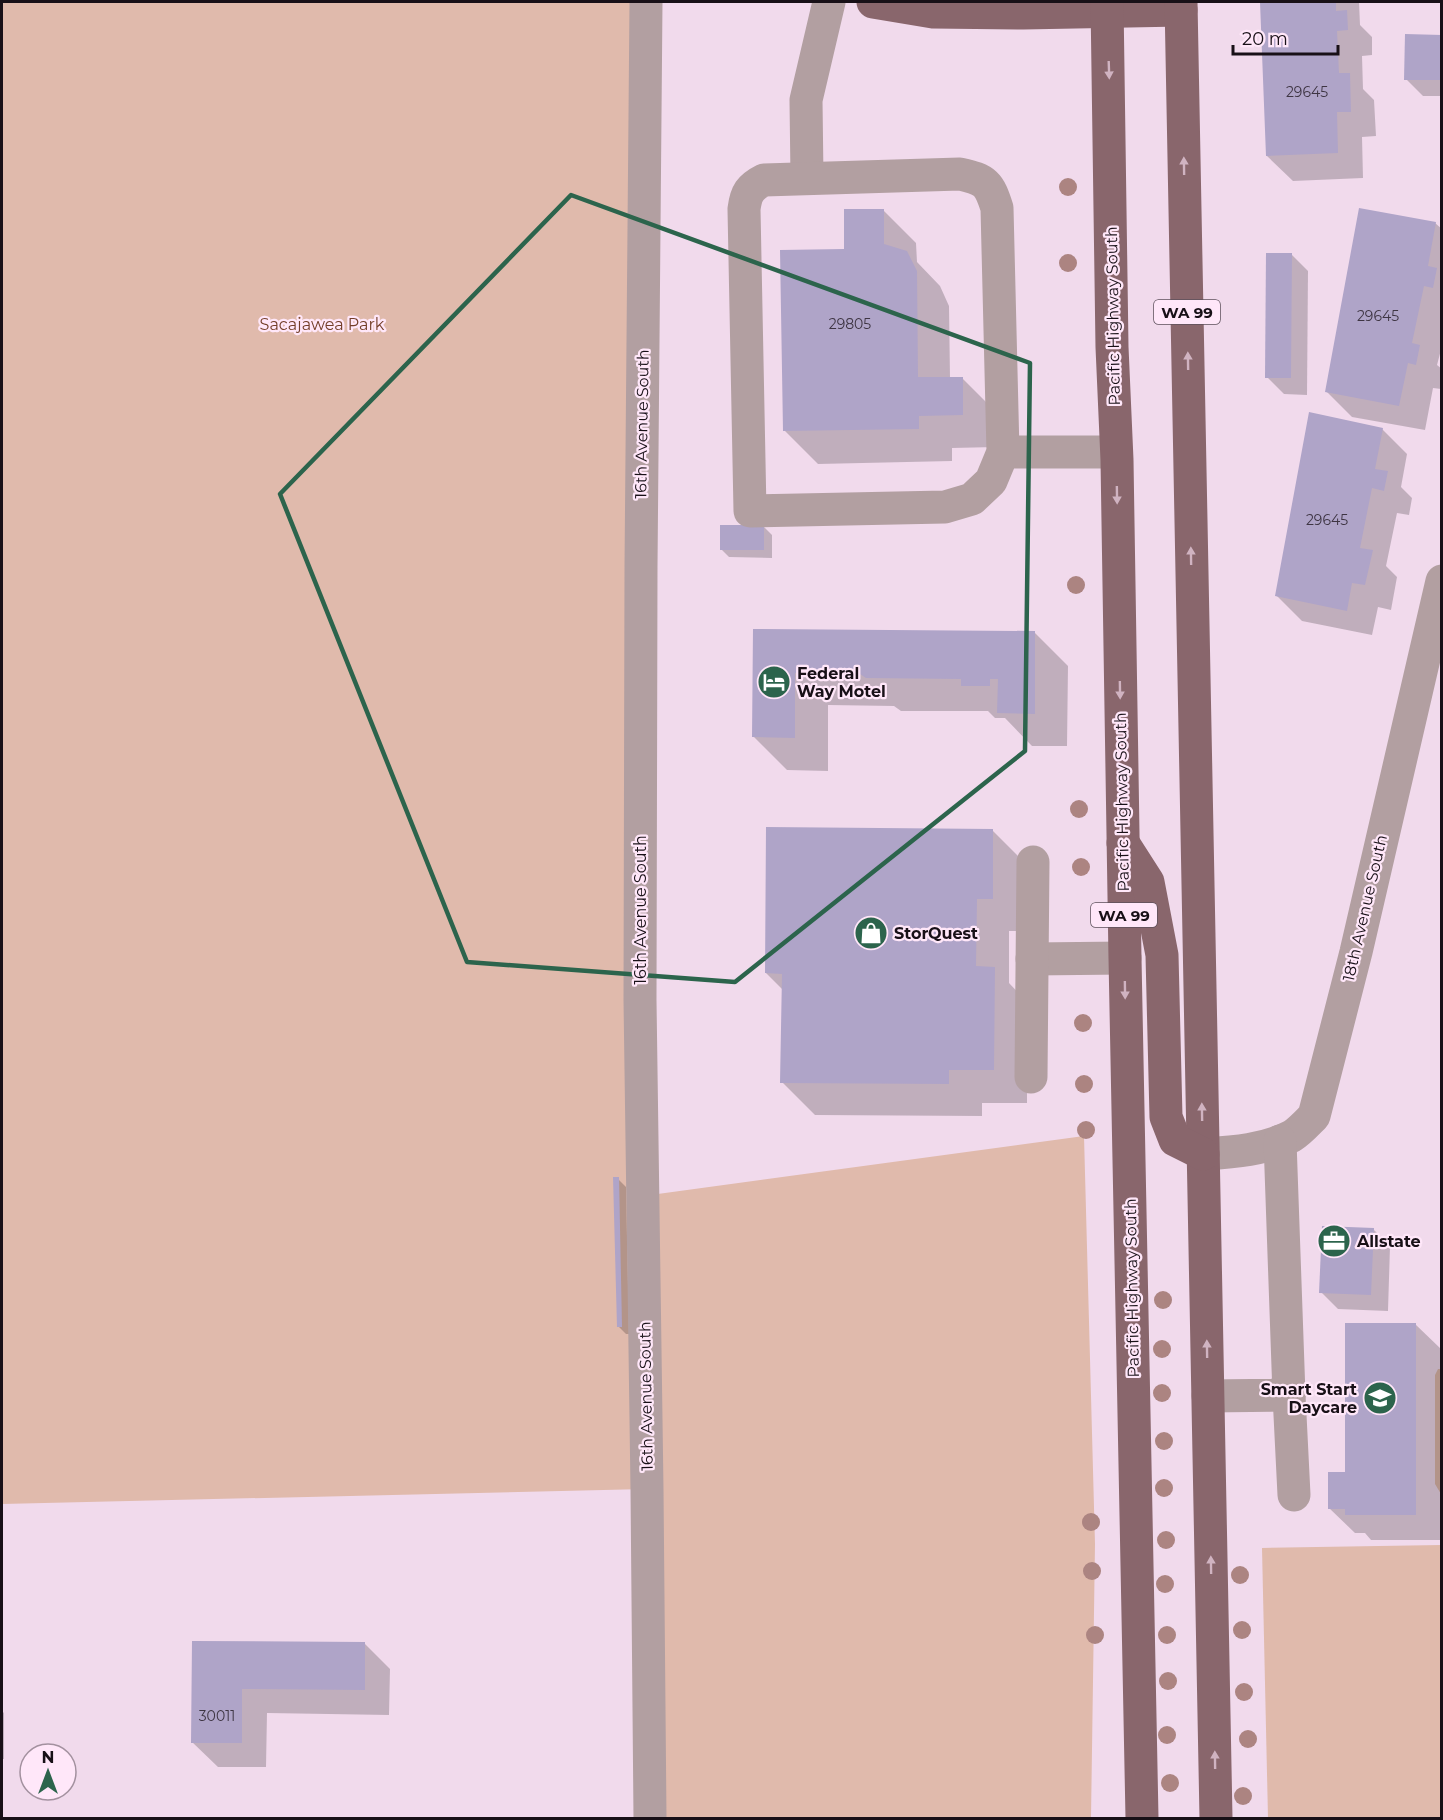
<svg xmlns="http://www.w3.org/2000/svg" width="1443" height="1820" font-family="Montserrat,sans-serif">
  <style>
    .green { fill: #e0baac }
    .shadow { fill: #0003 }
    .building { fill: #afa4c8 }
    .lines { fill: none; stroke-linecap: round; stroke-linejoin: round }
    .minor { stroke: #b29fa1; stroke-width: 33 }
    .major { stroke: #89666c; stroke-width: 33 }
    .tree { fill: #ac8481 }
    .oneway { fill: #d0b3c1 }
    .marked { fill: none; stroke: #2c644c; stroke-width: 4.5; stroke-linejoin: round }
    .labels { text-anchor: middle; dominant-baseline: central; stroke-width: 4.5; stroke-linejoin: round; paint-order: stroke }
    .number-label { font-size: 14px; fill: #3e3543 }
    .shield { fill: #ffe7f9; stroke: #5d505b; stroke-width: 1.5 }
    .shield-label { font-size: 15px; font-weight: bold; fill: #181017 }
    .street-label { font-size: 16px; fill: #181017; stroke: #ffe7f9 }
    .park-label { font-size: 16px; fill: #743e29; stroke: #ffe7f9 }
    .poi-label { font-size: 16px; font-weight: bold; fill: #181017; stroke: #ffe7f9; text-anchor: start }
  </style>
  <rect width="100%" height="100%" fill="#f1daec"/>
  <g class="green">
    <path d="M 2,2 L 646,2 L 643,1196 L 1084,1136 L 1095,1544 L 1091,1818 L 649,1818 L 646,1489 L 2,1504 Z"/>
    <path d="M 1438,1369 L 1441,1369 L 1441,1494 L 1435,1484 L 1435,1375 Z"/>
    <path d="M 1441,1545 L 1441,1818 L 1268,1818 L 1262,1548 Z"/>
  </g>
  <g class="shadow">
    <path d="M 1261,2 L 1359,2 L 1360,25 L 1372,37 L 1372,55 L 1362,56 L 1363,89 L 1374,100 L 1376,136 L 1362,137 L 1363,178 L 1293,181 L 1267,156 Z"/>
    <path d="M 1442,36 L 1442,96 L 1423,96 L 1406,79 Z"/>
    <path d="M 883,210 L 916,243 L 917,262 L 940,286 L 949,306 L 950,378 L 962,378 L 995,411 L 996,447 L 952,448 L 952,461 L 818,464 L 785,431 L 846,250 Z"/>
    <path d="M 1435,223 L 1442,229 L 1442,346 L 1437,365 L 1442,369 L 1442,388 L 1441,389 L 1433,388 L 1425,430 L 1352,417 L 1326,391 Z"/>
    <path d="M 1291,254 L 1308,271 L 1307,395 L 1284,394 L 1267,377 Z"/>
    <path d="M 1382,429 L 1407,454 L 1401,487 L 1412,498 L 1409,515 L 1397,513 L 1386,566 L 1397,577 L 1391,610 L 1378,607 L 1372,635 L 1302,621 L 1276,595 Z"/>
    <path d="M 764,527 L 772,535 L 772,558 L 729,557 L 721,549 Z"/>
    <path d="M 755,631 L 1035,633 L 1068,666 L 1067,746 L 1032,746 L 1005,718 L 995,718 L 988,711 L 901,711 L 894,706 L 828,705 L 828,771 L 787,770 L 754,737 Z"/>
    <path d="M 993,831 L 1026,864 L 1025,931 L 1009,931 L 1009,983 L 1027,1002 L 1027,1103 L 982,1103 L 982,1116 L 815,1115 L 782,1082 L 783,990 L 766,973 Z"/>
    <path d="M 618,1179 L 626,1187 L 629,1334 L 626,1334 L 618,1326 Z"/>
    <path d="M 1373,1229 L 1390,1246 L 1388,1311 L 1338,1309 L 1321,1292 Z"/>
    <path d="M 1415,1324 L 1441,1349 L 1441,1540 L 1371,1540 L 1365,1533 L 1355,1533 L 1329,1508 Z"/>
    <path d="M 193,1642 L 365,1644 L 390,1669 L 389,1715 L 267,1713 L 266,1767 L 218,1767 L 192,1742 Z"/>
    <path d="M 2,1711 L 4,1713 L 4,1759 L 2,1759 Z"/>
  </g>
  <g class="building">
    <path d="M 1260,2 L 1336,2 L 1336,11 L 1347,10 L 1348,30 L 1337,31 L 1339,73 L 1350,73 L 1351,112 L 1337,112 L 1338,153 L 1266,156 Z"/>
    <path d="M 1405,34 L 1442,35 L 1442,80 L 1404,80 Z"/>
    <path d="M 1359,208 L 1436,222 L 1428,266 L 1437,268 L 1433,288 L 1424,286 L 1412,343 L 1420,345 L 1416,365 L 1408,363 L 1399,406 L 1325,392 Z"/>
    <path d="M 844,209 L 884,209 L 884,244 L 907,251 L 917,271 L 918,377 L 963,377 L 963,415 L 919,416 L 919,429 L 783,431 L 780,250 L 844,249 Z"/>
    <path d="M 1266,253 L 1292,253 L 1291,378 L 1265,378 Z"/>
    <path d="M 1309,412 L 1383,428 L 1375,469 L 1388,471 L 1384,491 L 1372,488 L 1360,548 L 1373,550 L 1365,585 L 1352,583 L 1347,611 L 1275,596 Z"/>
    <rect x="720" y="525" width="44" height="25"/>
    <path d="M 753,629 L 1035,631 L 1035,714 L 997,713 L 998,679 L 990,679 L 990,686 L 961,686 L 961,679 L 866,678 L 860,674 L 795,673 L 795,738 L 752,737 Z"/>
    <path d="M 766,827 L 993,829 L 993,899 L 977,899 L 976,966 L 995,967 L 994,1070 L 949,1070 L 949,1084 L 780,1083 L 782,974 L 765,973 Z"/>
    <path d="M 613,1177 L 619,1177 L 622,1327 L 617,1327 Z"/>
    <path d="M 1322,1226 L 1374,1228 L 1371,1295 L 1319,1293 Z"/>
    <path d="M 1345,1323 L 1416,1323 L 1416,1515 L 1345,1515 L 1345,1509 L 1328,1509 L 1328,1472 L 1345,1472 Z"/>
    <path d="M 192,1641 L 365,1642 L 365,1690 L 242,1689 L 242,1743 L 191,1743 Z"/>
  </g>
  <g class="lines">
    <g class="minor">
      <path d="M 646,2 L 641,567 L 640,1000 L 647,1489 L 650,1818"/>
      <path d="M 807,178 L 806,100 L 829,2"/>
      <path d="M 1003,452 L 991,481 L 972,499 L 945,507 L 750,511 L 744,209 C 746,193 750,187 764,180 L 960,174 C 986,180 989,183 997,208 L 1003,452 L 1116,452"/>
      <path d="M 1032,959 L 1125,958"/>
      <path d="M 1031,1077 L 1033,862"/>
      <path d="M 1203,1154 C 1233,1152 1265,1150 1292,1136 C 1300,1131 1307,1123 1314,1116 L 1356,952 L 1442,581"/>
      <path d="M 1289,1395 L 1294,1495"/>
      <path d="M 1208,1396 L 1289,1395 L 1280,1141"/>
    </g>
    <g class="major">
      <path d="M 873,2 L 933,12 L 1023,13 L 1181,10"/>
      <path d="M 1107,2 L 1112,347 L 1117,460 L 1125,958 L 1142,1818"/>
      <path d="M 1181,2 L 1216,1818"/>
      <path d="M 1123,843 L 1148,882 L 1162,955 L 1166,1117 L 1175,1140 L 1203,1154"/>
    </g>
  </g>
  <g class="tree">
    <circle cx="1068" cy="187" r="9"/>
    <circle cx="1068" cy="263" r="9"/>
    <circle cx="1076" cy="585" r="9"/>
    <circle cx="1079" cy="809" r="9"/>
    <circle cx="1081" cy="867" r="9"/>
    <circle cx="1083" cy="1023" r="9"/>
    <circle cx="1084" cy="1084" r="9"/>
    <circle cx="1086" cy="1130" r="9"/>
    <circle cx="1163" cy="1300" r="9"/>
    <circle cx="1162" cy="1349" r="9"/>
    <circle cx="1162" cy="1393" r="9"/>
    <circle cx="1164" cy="1441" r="9"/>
    <circle cx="1164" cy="1488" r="9"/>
    <circle cx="1091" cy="1522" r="9"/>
    <circle cx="1166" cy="1540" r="9"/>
    <circle cx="1092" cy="1571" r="9"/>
    <circle cx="1240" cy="1575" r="9"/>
    <circle cx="1165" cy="1584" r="9"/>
    <circle cx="1242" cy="1630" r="9"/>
    <circle cx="1095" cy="1635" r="9"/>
    <circle cx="1167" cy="1635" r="9"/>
    <circle cx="1168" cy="1681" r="9"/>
    <circle cx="1244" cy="1692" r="9"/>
    <circle cx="1167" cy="1735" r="9"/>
    <circle cx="1248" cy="1739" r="9"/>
    <circle cx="1170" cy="1783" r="9"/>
    <circle cx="1243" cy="1796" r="9"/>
  </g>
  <defs><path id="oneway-solid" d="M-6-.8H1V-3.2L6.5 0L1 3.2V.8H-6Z" transform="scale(1.5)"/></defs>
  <g class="oneway">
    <use href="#oneway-solid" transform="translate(1109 70) rotate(88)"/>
    <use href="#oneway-solid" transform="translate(1184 166) rotate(-91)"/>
    <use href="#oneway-solid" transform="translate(1188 361) rotate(-91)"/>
    <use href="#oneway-solid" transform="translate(1117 495) rotate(89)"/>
    <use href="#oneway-solid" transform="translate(1191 556) rotate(-91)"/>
    <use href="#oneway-solid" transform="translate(1120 690) rotate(89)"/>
    <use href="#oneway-solid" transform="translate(1125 990) rotate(89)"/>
    <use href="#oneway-solid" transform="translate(1202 1112) rotate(-91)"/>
    <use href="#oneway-solid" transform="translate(1207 1349) rotate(-91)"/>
    <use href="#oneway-solid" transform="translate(1211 1565) rotate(-91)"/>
    <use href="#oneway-solid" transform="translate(1215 1760) rotate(-91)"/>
  </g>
  <path class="marked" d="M 571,195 L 1030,363 L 1025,751 L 735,982 L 467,962 L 280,494 Z"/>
  <defs>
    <symbol id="hotel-disc" viewBox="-11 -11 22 22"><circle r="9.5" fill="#2c644c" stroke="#ffe7f9"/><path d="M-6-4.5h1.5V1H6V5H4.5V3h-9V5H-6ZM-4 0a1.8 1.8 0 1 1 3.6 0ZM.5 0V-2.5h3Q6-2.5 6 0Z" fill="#fff"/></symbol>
    <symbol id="shop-disc" viewBox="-11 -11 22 22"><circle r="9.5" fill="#2c644c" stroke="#ffe7f9"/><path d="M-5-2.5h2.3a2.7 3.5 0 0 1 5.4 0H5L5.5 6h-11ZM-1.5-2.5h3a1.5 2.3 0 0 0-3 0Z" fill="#fff"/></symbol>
    <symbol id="office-disc" viewBox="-11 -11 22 22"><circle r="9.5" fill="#2c644c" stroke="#ffe7f9"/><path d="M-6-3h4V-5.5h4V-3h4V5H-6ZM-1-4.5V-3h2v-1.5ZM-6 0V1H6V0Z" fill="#fff"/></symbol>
    <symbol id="school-disc" viewBox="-11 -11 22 22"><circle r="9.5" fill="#2c644c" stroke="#ffe7f9"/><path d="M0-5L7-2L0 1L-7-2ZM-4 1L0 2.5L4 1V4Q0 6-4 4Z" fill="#fff"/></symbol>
  </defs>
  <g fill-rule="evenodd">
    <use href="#hotel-disc" x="755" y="663" width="38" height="38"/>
    <use href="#shop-disc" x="852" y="914" width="38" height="38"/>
    <use href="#office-disc" x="1315" y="1222" width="38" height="38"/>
    <use href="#school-disc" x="1361" y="1379" width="38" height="38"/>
  </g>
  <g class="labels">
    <g class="number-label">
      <text x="1307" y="92">29645</text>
      <text x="1378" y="316">29645</text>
      <text x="850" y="324">29805</text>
      <text x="1327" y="520">29645</text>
      <text x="217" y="1716">30011</text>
    </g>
    <g class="shield">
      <rect x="1154" y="300" width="66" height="24" rx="4.5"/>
      <rect x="1091" y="903" width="66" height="24" rx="4.5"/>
    </g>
    <g class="shield-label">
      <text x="1187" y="312">WA 99</text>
      <text x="1124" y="915">WA 99</text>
    </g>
    <g class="street-label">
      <text transform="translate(1113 316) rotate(-91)">Pacific Highway South</text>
      <text transform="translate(642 424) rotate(-89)">16th Avenue South</text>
      <text transform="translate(1122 802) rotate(-91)">Pacific Highway South</text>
      <text transform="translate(1365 908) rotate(-77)">18th Avenue South</text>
      <text transform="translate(640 910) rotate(-90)">16th Avenue South</text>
      <text transform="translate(1132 1288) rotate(-91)">Pacific Highway South</text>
      <text transform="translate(646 1396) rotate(-91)">16th Avenue South</text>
    </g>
    <g class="park-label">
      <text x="322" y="324">Sacajawea Park</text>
    </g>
    <g class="poi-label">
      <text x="797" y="673">Federal<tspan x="797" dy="18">Way Motel</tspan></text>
      <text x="894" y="933">StorQuest</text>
      <text x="1357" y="1241">Allstate</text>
      <text x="1357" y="1389" text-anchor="end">Smart Start<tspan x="1357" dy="18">Daycare</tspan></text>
    </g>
  </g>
  <rect width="1443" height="1820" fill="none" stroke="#181017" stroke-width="6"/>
  <g transform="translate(48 1772)"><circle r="28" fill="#ffe7f9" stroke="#a3919f" stroke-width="1.5"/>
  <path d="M0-4.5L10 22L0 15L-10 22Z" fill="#2c644c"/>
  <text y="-9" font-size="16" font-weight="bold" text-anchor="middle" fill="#181017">N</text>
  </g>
  <path d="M1233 45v9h105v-9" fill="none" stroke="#181017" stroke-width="3"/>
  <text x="1242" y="45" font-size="18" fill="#181017" stroke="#ffe7f9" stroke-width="4.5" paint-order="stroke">20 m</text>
</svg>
